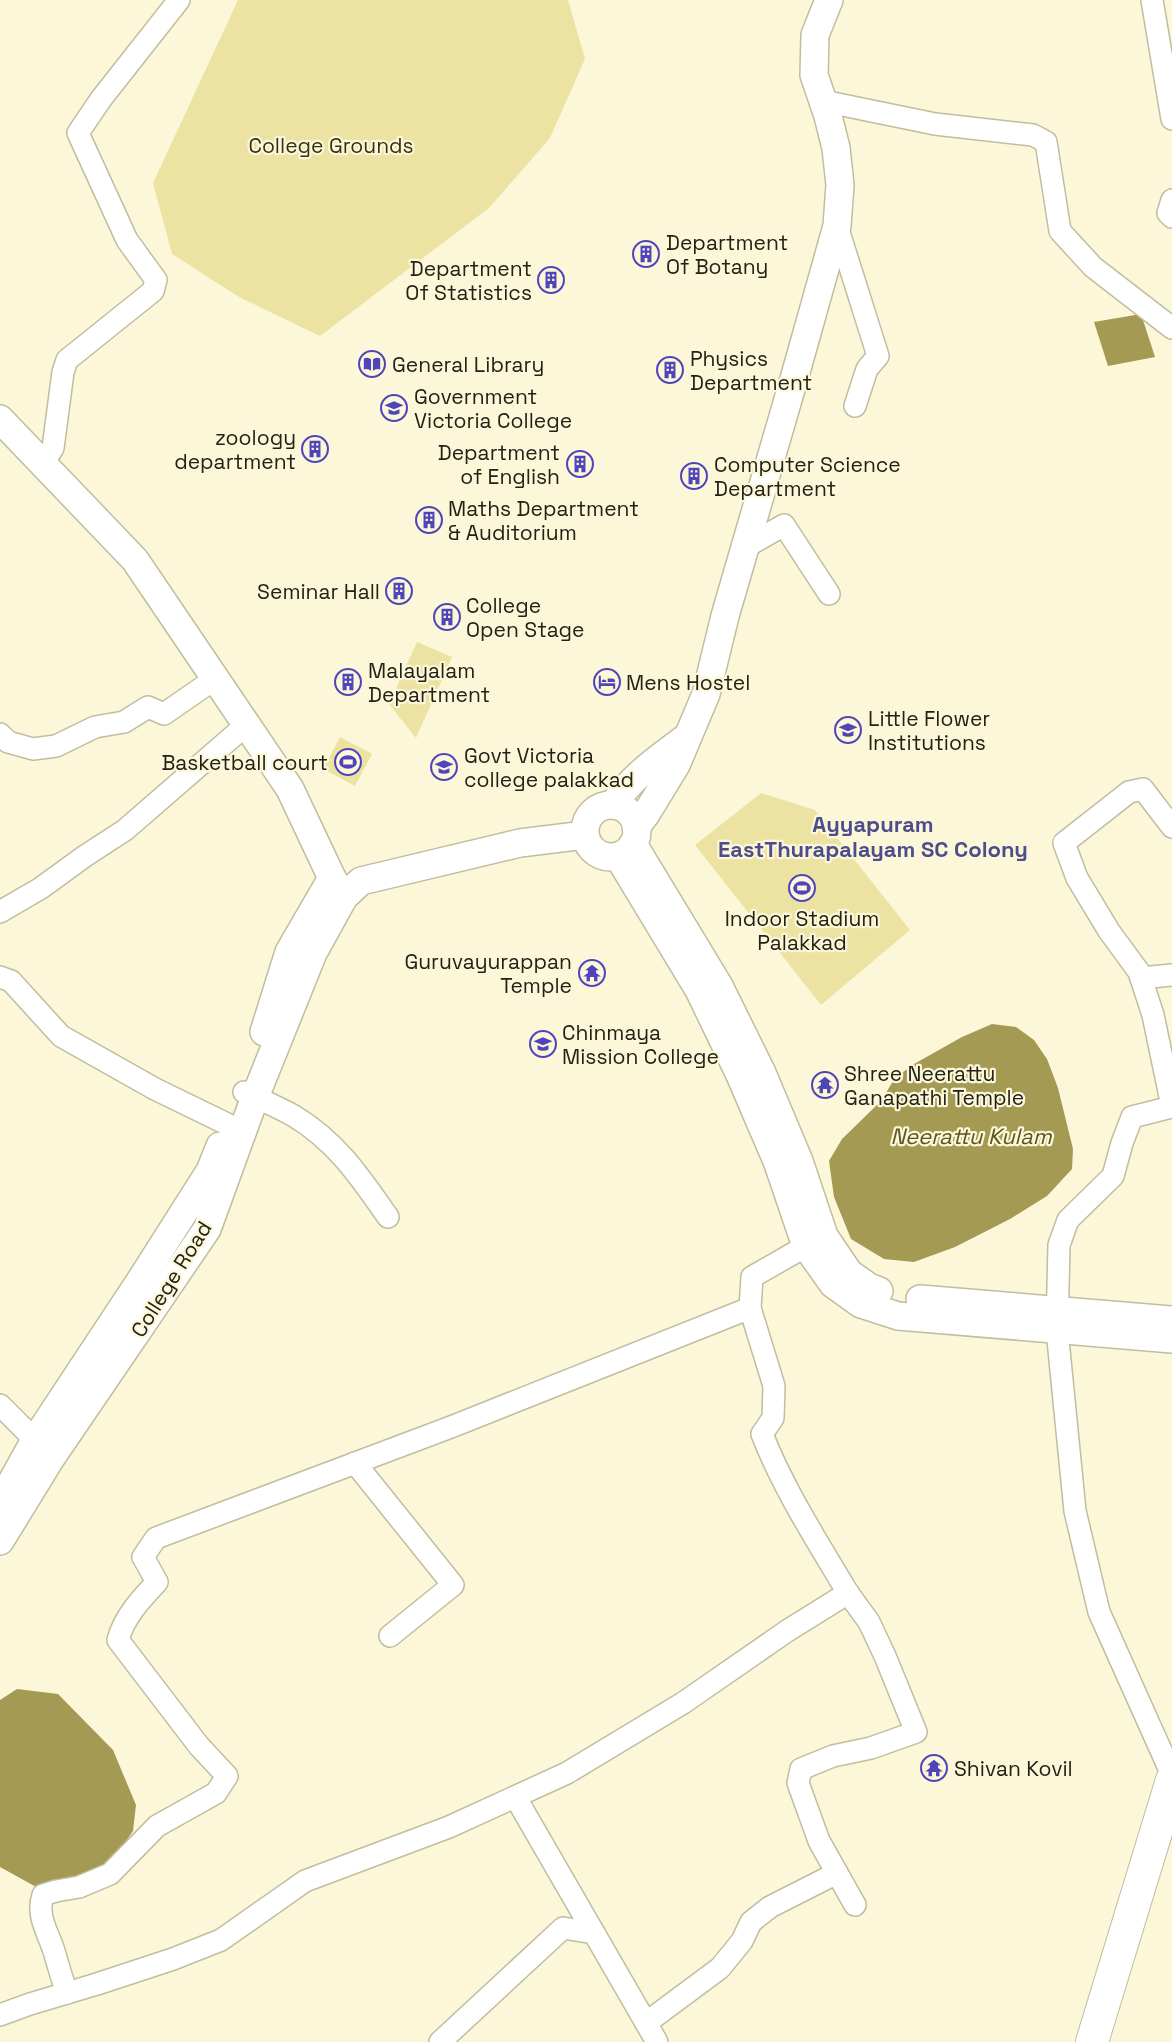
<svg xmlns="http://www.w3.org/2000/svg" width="1172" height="2042" font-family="'Space Grotesk',sans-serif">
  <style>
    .green { fill: #ece3a3 }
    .water { fill: #a49a54 }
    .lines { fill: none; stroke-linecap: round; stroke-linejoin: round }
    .minor-casing { stroke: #c1bd9f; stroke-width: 24 }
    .major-casing { stroke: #c1bd9f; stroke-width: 30 }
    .highway-casing { stroke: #c1bd9f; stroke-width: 34 }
    .minor { stroke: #fff; stroke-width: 21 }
    .major { stroke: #fff; stroke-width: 27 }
    .highway { stroke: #fff; stroke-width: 32 }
    .labels { text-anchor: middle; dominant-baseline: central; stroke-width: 4.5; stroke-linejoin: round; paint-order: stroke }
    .park-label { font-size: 21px; fill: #353111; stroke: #fbf7d8 }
    .poi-label { font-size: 21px; fill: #222116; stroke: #fbf7d8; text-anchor: start }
    .street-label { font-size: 21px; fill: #222116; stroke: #fbf7d8 }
    .neighbourhood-label { font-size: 22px; font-weight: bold; fill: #4d4d8b; stroke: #fbf7d8 }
    .water-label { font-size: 22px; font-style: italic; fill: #5c5520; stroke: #fbf7d8 }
  </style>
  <rect width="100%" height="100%" fill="#fbf7d8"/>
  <g class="green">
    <path d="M 238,0 L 568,0 L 585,59 L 550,138 L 489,208 L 320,336 L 239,297 L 172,254 L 153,183 Z"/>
    <path d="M 417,642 L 452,657 L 416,738 L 389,704 Z"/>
    <path d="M 340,737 L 372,754 L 355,786 L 323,769 Z"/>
    <path d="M 761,793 L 815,810 L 910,930 L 821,1005 L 695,845 Z"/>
  </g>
  <g class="water">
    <path d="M 1141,314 L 1155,357 L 1108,366 L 1094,322 Z"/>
    <path d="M 992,1024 L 1016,1027 L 1034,1040 L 1047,1059 L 1058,1088 L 1073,1149 L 1072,1169 L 1047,1196 L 1010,1219 L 955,1247 L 914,1262 L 884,1259 L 851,1239 L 834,1197 L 829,1161 L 842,1139 L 881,1101 L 895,1078 L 914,1064 L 962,1037 Z"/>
    <path d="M 17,1689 L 58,1694 L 113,1750 L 136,1805 L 133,1831 L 110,1864 L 77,1879 L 38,1888 L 0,1867 L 0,1700 Z"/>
  </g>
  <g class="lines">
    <defs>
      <g id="minor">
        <path d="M 1152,0 L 1172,119"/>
        <path d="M 823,101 L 935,124 L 1033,135 L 1046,142 L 1060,231 L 1093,267 L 1172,328"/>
        <path d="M 1172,200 L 1168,213 L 1172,217"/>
        <path d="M 837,226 L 878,356 L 867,369 L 855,406"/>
        <path d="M 43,463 L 53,448 L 63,372 L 67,360 L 153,291 L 156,280 L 127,240 L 78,133 L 101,99 L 179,0"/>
        <path d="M 744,548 L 784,525 L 829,594"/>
        <path d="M 0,734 L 8,742 L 33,749 L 56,746 L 95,727 L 124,722 L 148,707 L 164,714 L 216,678"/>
        <path d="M 1172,827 L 1143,789 L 1129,792 L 1064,843 L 1077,878 L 1109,931 L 1139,972 L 1153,1015 L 1172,1106"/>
        <path d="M 0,912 L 41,888 L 85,856 L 125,830 L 246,725"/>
        <path d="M 0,977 L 11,981 L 61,1036 L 155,1089 L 229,1125"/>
        <path d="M 1141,978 L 1172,975"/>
        <path d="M 244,1092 C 261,1100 278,1107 294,1116 C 337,1142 360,1177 388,1217"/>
        <path d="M 1172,1107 L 1132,1117 L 1122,1143 L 1113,1176 L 1068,1220 L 1059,1245 L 1057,1330 L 1075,1511 L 1099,1612 L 1172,1775"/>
        <path d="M 0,1405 L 35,1440"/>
        <path d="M 355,1463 L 453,1585 L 390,1636"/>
        <path d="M 848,1593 L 869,1622 L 885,1656 L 916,1732 L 871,1748 L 833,1756 L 801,1769 L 798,1783 L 819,1841 L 855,1905"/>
        <path d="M 516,1798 L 657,2042"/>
        <path d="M 67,1993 C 62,1979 58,1965 54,1951 C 48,1932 36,1916 43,1895 L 56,1891 L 79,1887 L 110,1874 L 157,1826 L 216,1793 L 227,1776 L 199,1746 L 118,1640 C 124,1617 141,1599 157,1582 L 143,1557 L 156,1538 L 451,1427 L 750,1308"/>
        <path d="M 0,2015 L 30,2004 L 97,1984 L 173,1959 L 221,1940 L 305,1881 L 449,1827 L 567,1773 L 683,1703 L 787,1631 L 848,1593 C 817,1541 784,1490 762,1434 L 773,1418 L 774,1386 L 750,1308 L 752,1277 L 820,1238"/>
        <path d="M 646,2023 L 720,1968 L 742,1941 L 751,1922 L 770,1907 L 837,1873"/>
        <path d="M 440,2042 L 563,1928 L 594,1933"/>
      </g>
      <g id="major">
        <path d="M 0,419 L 135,560 L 290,789 L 332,878 L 341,892"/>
        <path d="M 613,805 C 632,776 659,758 687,737"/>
        <circle cx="611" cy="831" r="26"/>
        <path d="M 636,827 L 646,814 L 676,765 L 706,694 L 725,616 L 796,372 L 837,226 L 840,185 L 836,148 L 828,116 L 814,75 L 815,35 L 829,0"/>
        <path d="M 633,844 L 719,986 L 762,1073 L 799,1161 L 824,1236 L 849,1273 L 869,1287 L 879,1291"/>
        <path d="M 618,856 L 699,990 L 740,1075 L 777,1161 L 806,1246 L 833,1284 L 861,1304 L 898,1316 L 1172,1339"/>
        <path d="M 264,1032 L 289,952 L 332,878"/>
        <path d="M 920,1299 L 1172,1320"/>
        <path d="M 0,1503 L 35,1440 L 142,1278 L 210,1171 L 220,1146"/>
        <path d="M 0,1541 L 51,1458 L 207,1229 L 255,1097 L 313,953 L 344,897 L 361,881 L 520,843 L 585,835"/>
      </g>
      <path id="highway" d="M 1092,2042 L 1172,1780"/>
    </defs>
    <use href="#minor" class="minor-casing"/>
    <use href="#major" class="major-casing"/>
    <use href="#highway" class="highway-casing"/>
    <use href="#minor" class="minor"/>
    <use href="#major" class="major"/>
    <use href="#highway" class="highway"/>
  </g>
  <defs>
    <symbol id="building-ring" viewBox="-11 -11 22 22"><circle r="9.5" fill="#fbf7d8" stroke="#5044bb" stroke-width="1.5"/><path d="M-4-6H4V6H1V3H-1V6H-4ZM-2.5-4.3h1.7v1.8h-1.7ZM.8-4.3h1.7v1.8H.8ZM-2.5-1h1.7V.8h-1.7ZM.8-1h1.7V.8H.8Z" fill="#5044bb"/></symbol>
    <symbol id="library-ring" viewBox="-11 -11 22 22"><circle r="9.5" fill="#fbf7d8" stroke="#5044bb" stroke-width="1.5"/><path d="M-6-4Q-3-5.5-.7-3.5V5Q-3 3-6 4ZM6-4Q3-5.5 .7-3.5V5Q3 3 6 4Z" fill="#5044bb"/></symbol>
    <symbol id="university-ring" viewBox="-11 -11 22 22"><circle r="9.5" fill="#fbf7d8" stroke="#5044bb" stroke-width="1.5"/><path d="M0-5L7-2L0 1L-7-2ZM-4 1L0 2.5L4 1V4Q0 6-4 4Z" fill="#5044bb"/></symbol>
    <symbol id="hotel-ring" viewBox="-11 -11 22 22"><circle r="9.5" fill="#fbf7d8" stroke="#5044bb" stroke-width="1.5"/><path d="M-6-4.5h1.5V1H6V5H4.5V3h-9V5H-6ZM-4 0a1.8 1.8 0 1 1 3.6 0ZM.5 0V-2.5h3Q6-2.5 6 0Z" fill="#5044bb"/></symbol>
    <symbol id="stadium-ring" viewBox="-11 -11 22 22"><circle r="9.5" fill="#fbf7d8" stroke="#5044bb" stroke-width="1.5"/><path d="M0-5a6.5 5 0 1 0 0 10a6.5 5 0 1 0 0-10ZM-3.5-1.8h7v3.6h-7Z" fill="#5044bb"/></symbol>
    <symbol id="temple-ring" viewBox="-11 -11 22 22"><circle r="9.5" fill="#fbf7d8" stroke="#5044bb" stroke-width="1.5"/><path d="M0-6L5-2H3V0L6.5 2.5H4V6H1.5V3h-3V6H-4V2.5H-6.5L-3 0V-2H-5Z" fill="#5044bb"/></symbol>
  </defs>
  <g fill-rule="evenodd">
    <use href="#building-ring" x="631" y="239" width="30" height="30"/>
    <use href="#building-ring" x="536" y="265" width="30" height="30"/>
    <use href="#library-ring" x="357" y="349" width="30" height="30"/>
    <use href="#building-ring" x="655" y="355" width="30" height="30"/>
    <use href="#university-ring" x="379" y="393" width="30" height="30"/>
    <use href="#building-ring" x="300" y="434" width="30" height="30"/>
    <use href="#building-ring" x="565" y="449" width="30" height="30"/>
    <use href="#building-ring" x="679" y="461" width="30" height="30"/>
    <use href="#building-ring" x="414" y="505" width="30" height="30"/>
    <use href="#building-ring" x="384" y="576" width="30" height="30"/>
    <use href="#building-ring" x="432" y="602" width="30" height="30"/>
    <use href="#building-ring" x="333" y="667" width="30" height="30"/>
    <use href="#hotel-ring" x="592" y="667" width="30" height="30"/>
    <use href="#university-ring" x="833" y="715" width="30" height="30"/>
    <use href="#stadium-ring" x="333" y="747" width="30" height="30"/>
    <use href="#university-ring" x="429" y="752" width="30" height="30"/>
    <use href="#stadium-ring" x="787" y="873" width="30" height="30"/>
    <use href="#temple-ring" x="577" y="958" width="30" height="30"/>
    <use href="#university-ring" x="528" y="1029" width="30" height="30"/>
    <use href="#temple-ring" x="810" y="1070" width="30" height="30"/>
    <use href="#temple-ring" x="919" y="1753" width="30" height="30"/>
  </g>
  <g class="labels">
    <g class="park-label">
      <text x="331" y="145">College Grounds</text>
    </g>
    <g class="poi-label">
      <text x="666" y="242">Department<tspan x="666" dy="24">Of Botany</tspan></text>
      <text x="532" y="268" text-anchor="end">Department<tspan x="532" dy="24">Of Statistics</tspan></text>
      <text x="690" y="358">Physics<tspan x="690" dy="24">Department</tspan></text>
      <text x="392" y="364">General Library</text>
      <text x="414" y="396">Government<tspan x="414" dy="24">Victoria College</tspan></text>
      <text x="296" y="437" text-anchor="end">zoology<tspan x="296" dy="24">department</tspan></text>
      <text x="560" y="452" text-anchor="end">Department<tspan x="560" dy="24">of English</tspan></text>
      <text x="714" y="464">Computer Science<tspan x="714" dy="24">Department</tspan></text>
      <text x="448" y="508">Maths Department<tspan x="448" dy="24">&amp; Auditorium</tspan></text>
      <text x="380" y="591" text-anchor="end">Seminar Hall</text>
      <text x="466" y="605">College<tspan x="466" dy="24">Open Stage</tspan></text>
      <text x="368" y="670">Malayalam<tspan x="368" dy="24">Department</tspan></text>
      <text x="626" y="682">Mens Hostel</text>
      <text x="868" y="718">Little Flower<tspan x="868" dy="24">Institutions</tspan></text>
      <text x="464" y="755">Govt Victoria<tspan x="464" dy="24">college palakkad</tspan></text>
      <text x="328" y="762" text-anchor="end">Basketball court</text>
      <text x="802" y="918" text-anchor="middle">Indoor Stadium<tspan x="802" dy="24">Palakkad</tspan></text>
      <text x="572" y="961" text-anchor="end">Guruvayurappan<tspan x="572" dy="24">Temple</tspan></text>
      <text x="562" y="1032">Chinmaya<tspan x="562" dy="24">Mission College</tspan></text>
      <text x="844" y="1073">Shree Neerattu<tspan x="844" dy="24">Ganapathi Temple</tspan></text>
      <text x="954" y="1768">Shivan Kovil</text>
    </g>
    <g class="street-label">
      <text transform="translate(171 1279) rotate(-58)">College Road</text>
    </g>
    <g class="neighbourhood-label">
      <text x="873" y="824">Ayyapuram<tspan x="873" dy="25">EastThurapalayam SC Colony</tspan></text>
    </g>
    <g class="water-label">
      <text x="971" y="1136">Neerattu Kulam</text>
    </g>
  </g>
</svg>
